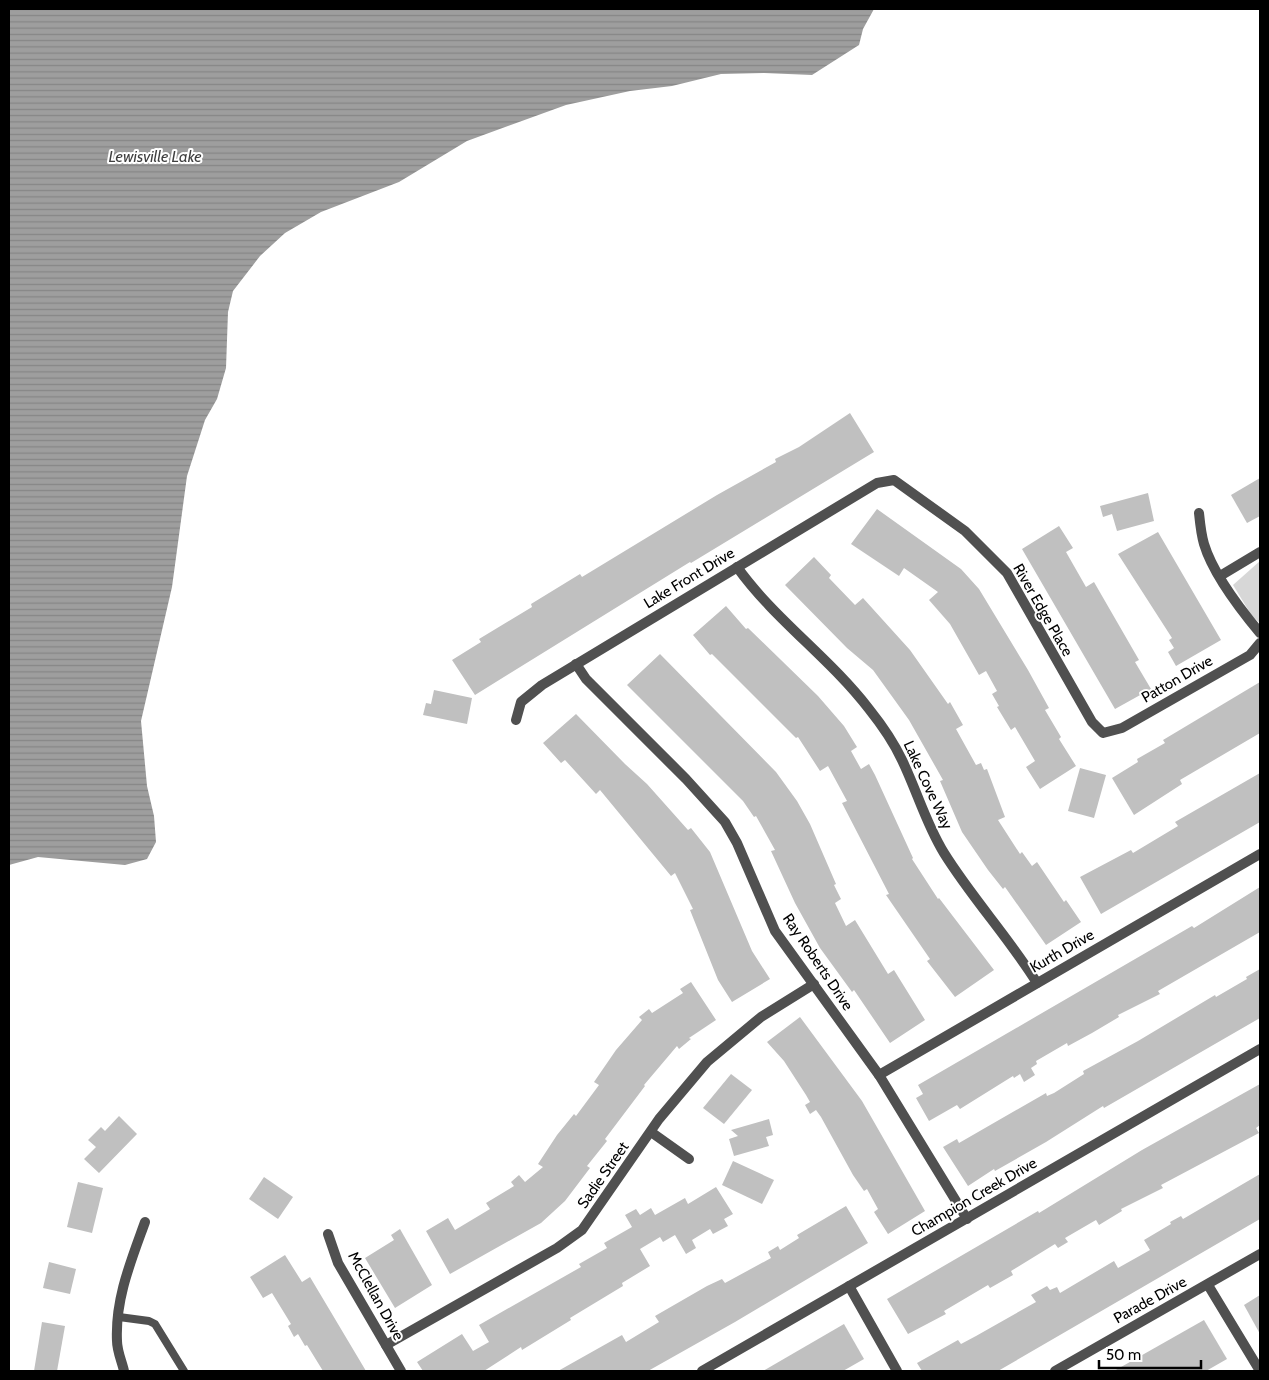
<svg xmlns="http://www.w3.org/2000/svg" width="1269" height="1380" font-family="Cabin,sans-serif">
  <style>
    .green { fill: #d7d7d7 }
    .water { fill: url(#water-rules) }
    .building { fill: #c0c0c0 }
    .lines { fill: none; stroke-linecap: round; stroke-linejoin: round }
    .lane { stroke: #505050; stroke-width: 8 }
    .street { stroke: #505050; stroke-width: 10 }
    .labels { text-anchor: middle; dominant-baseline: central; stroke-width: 4; stroke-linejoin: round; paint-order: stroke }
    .street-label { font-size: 15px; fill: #000; stroke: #fff }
    .water-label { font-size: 16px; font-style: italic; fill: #3f3f3f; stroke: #fff }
  </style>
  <defs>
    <pattern id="water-rules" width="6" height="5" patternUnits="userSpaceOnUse" patternTransform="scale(1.25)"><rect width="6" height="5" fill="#9e9e9e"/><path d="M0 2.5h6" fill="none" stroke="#868686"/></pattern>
  </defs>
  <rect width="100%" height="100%" fill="#fff"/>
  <path class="green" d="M 1260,561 L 1260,623 L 1252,616 L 1233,585 Z"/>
  <path class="water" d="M 9,9 L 874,9 L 863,29 L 859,45 L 812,75 L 764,73 L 721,74 L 672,86 L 630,91 L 566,105 L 467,141 L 399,182 L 321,212 L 285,233 L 260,256 L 233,291 L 228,312 L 226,368 L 217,399 L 205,420 L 187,476 L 172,587 L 141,721 L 147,786 L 154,816 L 156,842 L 147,859 L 125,865 L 38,857 L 9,865 Z"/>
  <g class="building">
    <path d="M 850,413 L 874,452 L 691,563 L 690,562 L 475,695 L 452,660 L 481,642 L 479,639 L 532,607 L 531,604 L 580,574 L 582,577 L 717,495 L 776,462 L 775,459 L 799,447 Z"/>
    <path d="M 1260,478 L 1260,516 L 1247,523 L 1231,495 Z"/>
    <path d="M 1148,493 L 1154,521 L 1117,531 L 1112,514 L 1103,517 L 1100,506 Z"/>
    <path d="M 877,509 L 961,569 L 979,589 L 1028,670 L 1049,708 L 1045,710 L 1061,737 L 1059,739 L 1076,766 L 1040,789 L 1026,767 L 1035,761 L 1015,727 L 1011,730 L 997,707 L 999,706 L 992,694 L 997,691 L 986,671 L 979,675 L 950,624 L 929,600 L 938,592 L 904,568 L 899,576 L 851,544 Z"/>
    <path d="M 1059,526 L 1073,548 L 1066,552 L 1086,587 L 1094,582 L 1139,660 L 1135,662 L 1151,689 L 1115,709 L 1022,549 Z"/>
    <path d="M 1158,532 L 1221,640 L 1176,666 L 1168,652 L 1174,648 L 1169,640 L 1172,638 L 1118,554 Z"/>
    <path d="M 814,557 L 831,575 L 829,578 L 855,605 L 863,598 L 910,650 L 948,704 L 950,702 L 963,725 L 956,729 L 976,765 L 981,763 L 984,770 L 987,769 L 1005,817 L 998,820 L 1020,854 L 1022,852 L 1032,866 L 1037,862 L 1064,902 L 1066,900 L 1081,922 L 1046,945 L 1005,887 L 1003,889 L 988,870 L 962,832 L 940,781 L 943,780 L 909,720 L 873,670 L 847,648 L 785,585 Z"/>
    <path d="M 726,606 L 746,629 L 748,628 L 818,696 L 844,726 L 857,747 L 851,751 L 861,769 L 869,764 L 875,775 L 913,858 L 912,859 L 938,899 L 939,898 L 994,970 L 955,997 L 927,961 L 930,959 L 886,895 L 889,894 L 842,803 L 847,801 L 828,766 L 820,771 L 798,737 L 796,738 L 712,654 L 710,655 L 693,635 Z"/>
    <path d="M 660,654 L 776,772 L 797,801 L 810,824 L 836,884 L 834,885 L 841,899 L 835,903 L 846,926 L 855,920 L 888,974 L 894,970 L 925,1020 L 890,1043 L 854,990 L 852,992 L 820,948 L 795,903 L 771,851 L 775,850 L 756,816 L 754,817 L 743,801 L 627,685 Z"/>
    <path d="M 1260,682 L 1260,733 L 1180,780 L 1182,784 L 1134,815 L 1112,778 L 1138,762 L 1137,759 L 1165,743 L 1163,740 Z"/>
    <path d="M 434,690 L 472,698 L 467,724 L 423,715 L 426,703 L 431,704 Z"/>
    <path d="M 576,714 L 625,764 L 647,784 L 688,830 L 691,828 L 710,852 L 752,951 L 770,979 L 732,1002 L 718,980 L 690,910 L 693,909 L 675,873 L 671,876 L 600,790 L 596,794 L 565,760 L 561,763 L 543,743 Z"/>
    <path d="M 1080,768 L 1106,775 L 1094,818 L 1068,811 Z"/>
    <path d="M 1260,773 L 1260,822 L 1101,914 L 1080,877 L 1131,850 L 1133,853 L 1178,826 L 1175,822 Z"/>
    <path d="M 1260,887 L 1260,932 L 1158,991 L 1160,994 L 1118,1015 L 1119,1017 L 1092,1033 L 1068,1046 L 1067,1043 L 1036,1061 L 1037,1064 L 1031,1068 L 1035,1075 L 1024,1082 L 1020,1074 L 1014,1078 L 1013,1076 L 960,1109 L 957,1105 L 929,1121 L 916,1098 L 923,1094 L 918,1085 L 1192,926 L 1194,928 Z"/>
    <path d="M 1260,969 L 1260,1018 L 1104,1108 L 1103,1106 L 1046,1142 L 995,1171 L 994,1169 L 968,1186 L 943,1147 L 957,1139 L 959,1143 L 1046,1093 L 1047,1096 L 1054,1093 L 1084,1074 L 1083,1071 L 1138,1041 L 1215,995 L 1216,997 L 1247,979 L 1246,977 Z"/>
    <path d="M 691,982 L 716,1020 L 689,1038 L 691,1039 L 679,1049 L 677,1046 L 644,1085 L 645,1086 L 605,1139 L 607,1141 L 587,1166 L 590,1168 L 565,1201 L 541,1223 L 450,1274 L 426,1231 L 448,1218 L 455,1230 L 490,1209 L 486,1203 L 514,1186 L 511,1182 L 519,1175 L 525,1182 L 543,1167 L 538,1164 L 557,1135 L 574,1114 L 576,1116 L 599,1085 L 594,1082 L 616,1050 L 642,1020 L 639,1017 L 649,1009 L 652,1013 L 683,993 L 680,989 Z"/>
    <path d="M 800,1017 L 862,1101 L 925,1211 L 888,1234 L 874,1212 L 878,1209 L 867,1189 L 864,1191 L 853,1175 L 821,1117 L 816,1110 L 810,1114 L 805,1105 L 810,1102 L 806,1095 L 784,1061 L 767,1042 Z"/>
    <path d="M 731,1074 L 752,1090 L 724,1124 L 703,1108 Z"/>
    <path d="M 1260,1084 L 1260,1125 L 1256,1128 L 1259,1133 L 1161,1185 L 1163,1188 L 1121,1209 L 1122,1211 L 1099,1225 L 1096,1220 L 1065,1238 L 1068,1242 L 1058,1248 L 1055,1244 L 1011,1271 L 1013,1275 L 990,1288 L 988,1285 L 944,1311 L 946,1314 L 908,1334 L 887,1299 L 1038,1211 L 1039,1213 L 1142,1150 Z"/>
    <path d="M 119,1116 L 137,1134 L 99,1173 L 84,1159 L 96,1147 L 88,1140 L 101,1127 L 105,1131 Z"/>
    <path d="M 769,1119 L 773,1135 L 766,1137 L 769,1146 L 734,1156 L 729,1139 L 738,1136 L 731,1130 Z"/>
    <path d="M 733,1161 L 774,1180 L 762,1204 L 722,1185 Z"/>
    <path d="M 1260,1174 L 1260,1219 L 998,1371 L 922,1371 L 917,1363 L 958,1340 L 961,1344 L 976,1336 L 1036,1302 L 1031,1295 L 1047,1286 L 1050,1290 L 1057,1287 L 1060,1293 L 1114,1261 L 1118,1268 L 1150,1250 L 1144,1240 L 1171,1224 L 1170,1222 L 1181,1216 L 1183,1219 Z"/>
    <path d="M 264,1177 L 293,1197 L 278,1219 L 249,1199 Z"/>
    <path d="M 78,1182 L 103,1188 L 92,1233 L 67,1227 Z"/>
    <path d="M 716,1187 L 733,1214 L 724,1219 L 728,1226 L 713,1234 L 710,1229 L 692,1240 L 696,1248 L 686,1254 L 675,1235 L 663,1242 L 660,1237 L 640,1249 L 650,1266 L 622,1283 L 623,1286 L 570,1318 L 571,1320 L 522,1350 L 521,1347 L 484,1371 L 423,1371 L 417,1362 L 462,1334 L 473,1351 L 489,1342 L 479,1325 L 581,1267 L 579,1264 L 607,1248 L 604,1243 L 632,1227 L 625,1215 L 636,1209 L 640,1215 L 651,1208 L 655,1215 L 685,1198 L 688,1204 Z"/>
    <path d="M 846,1206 L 868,1243 L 735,1322 L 648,1371 L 558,1371 L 622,1335 L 626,1342 L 659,1322 L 655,1316 L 707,1286 L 722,1279 L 725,1283 L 771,1258 L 768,1252 L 778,1246 L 780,1250 L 799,1238 L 797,1235 Z"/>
    <path d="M 400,1229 L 432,1285 L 395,1308 L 365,1258 L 394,1240 L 391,1235 Z"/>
    <path d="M 285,1255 L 302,1282 L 310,1277 L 366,1371 L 323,1371 L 307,1345 L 305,1346 L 298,1334 L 294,1337 L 288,1326 L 291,1324 L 272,1293 L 263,1298 L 250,1277 Z"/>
    <path d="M 49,1262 L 76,1269 L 70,1294 L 43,1288 Z"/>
    <path d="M 1260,1295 L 1260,1334 L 1244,1305 Z"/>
    <path d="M 1204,1320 L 1227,1359 L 1206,1371 L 1114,1371 Z"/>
    <path d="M 42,1322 L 65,1326 L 57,1371 L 34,1371 Z"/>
    <path d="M 844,1324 L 864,1359 L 843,1371 L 763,1371 Z"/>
  </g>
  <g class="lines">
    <path class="lane" d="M 119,1317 L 149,1321 L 155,1324 L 184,1371"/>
    <g class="street">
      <path d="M 1199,513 C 1200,523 1201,534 1204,544 C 1213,574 1240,609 1260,633"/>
      <path d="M 737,567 C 775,620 829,657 869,709 C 881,724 894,743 902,760 C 917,791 926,824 944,853 C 972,898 1009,938 1037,983"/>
      <path d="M 1220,576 L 1260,552"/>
      <path d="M 576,664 L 586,679 L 686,779 L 725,822 L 737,843 L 775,931 L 879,1075 L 967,1219"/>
      <path d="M 516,720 L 521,702 L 542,685 L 877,483 L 894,480 L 965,531 L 1007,573 L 1092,722 L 1103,733 L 1122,728 L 1250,655 L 1260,643"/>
      <path d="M 879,1075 L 1260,854"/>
      <path d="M 651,1132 L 689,1159"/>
      <path d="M 328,1234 L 338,1263 L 401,1371"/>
      <path d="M 1208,1285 L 1260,1371"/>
      <path d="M 849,1286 L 897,1371"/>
      <path d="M 386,1345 L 557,1248 L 582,1230 L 659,1119 L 707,1062 L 761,1017 L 814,984"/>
      <path d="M 124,1371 C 122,1362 117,1351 117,1341 C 115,1299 131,1261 145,1222"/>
      <path d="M 702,1371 L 1260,1049"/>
      <path d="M 1055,1371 L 1260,1254"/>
    </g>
  </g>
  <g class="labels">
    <g class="street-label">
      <text transform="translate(689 578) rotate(-31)">Lake Front Drive</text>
      <text transform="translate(1043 610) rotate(60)">River Edge Place</text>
      <text transform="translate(1177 679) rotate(-30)">Patton Drive</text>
      <text transform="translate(928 785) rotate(65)">Lake Cove Way</text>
      <text transform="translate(1062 951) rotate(-30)">Kurth Drive</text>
      <text transform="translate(818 962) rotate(56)">Ray Roberts Drive</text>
      <text transform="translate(603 1175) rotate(-55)">Sadie Street</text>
      <text transform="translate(974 1197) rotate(-30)">Champion Creek Drive</text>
      <text transform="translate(376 1296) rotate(61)">McClellan Drive</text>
      <text transform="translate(1150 1300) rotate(-29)">Parade Drive</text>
    </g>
    <g class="water-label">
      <text x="155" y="156">Lewisville Lake</text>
    </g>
  </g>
  <rect width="1269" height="1380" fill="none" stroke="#000000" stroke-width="20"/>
  <path d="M1099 1360v8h102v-8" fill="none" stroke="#000000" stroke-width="2.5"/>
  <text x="1106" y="1360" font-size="15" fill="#000000" stroke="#ffffff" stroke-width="4" paint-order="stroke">50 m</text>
</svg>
